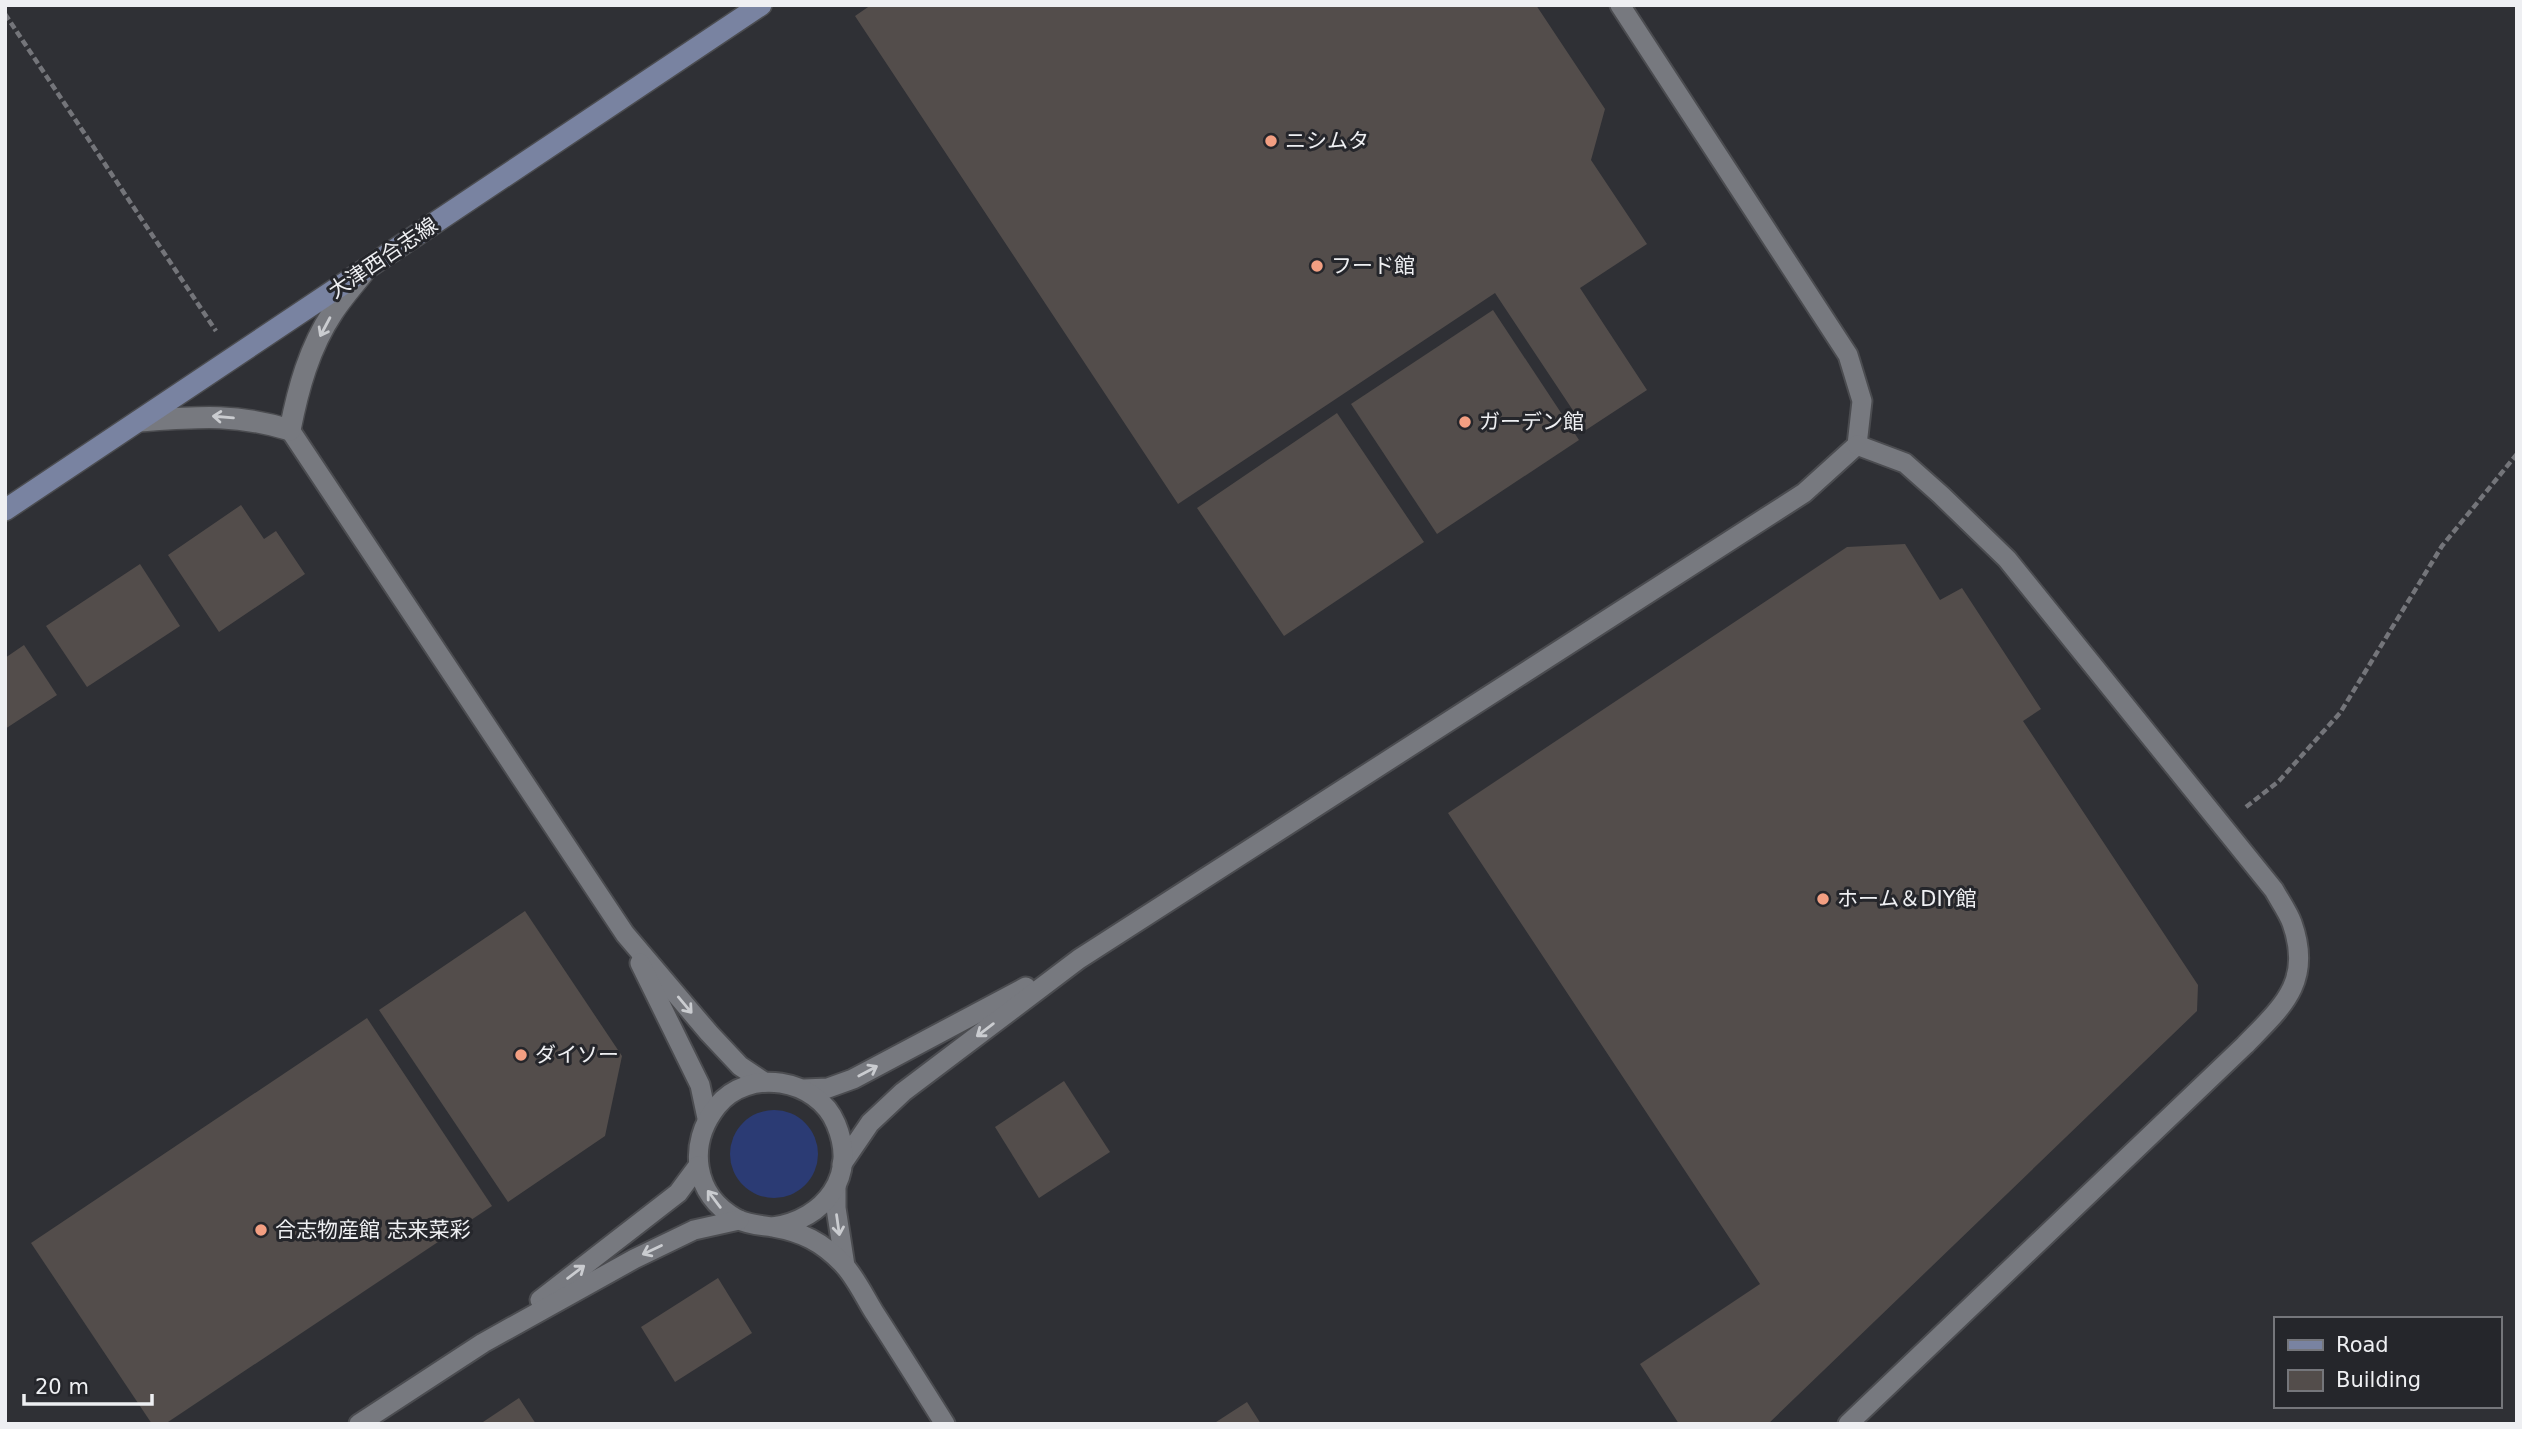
<svg xmlns="http://www.w3.org/2000/svg" width="2522" height="1429" font-family="'DejaVu Sans','Noto Sans JP',sans-serif">
  <style>
    .green { fill: #2b3b74 }
    .building { fill: #534d4b }
    .lines { fill: none; stroke-linecap: round; stroke-linejoin: round }
    .service-casing { stroke: #4b4c50; stroke-width: 23 }
    .tertiary-casing { stroke: #4b4c50; stroke-width: 24 }
    .secondary-casing { stroke: #4b4c50; stroke-width: 24 }
    .path { stroke: #74757a; stroke-width: 4.5; stroke-dasharray: 7 3.5; stroke-linecap: butt }
    .service { stroke: #77797f; stroke-width: 19 }
    .tertiary { stroke: #77797f; stroke-width: 21 }
    .secondary { stroke: #7983a1; stroke-width: 21 }
    .oneway { stroke: #caccd0 }
    .poi-dot { fill: #f39f82; stroke: #25262b; stroke-width: 2.5 }
    .labels { text-anchor: middle; dominant-baseline: central; stroke-width: 6; stroke-linejoin: round; paint-order: stroke }
    .poi-label { font-size: 21px; fill: #eeeff2; stroke: #25262b; text-anchor: start }
    .street-label { font-size: 21px; fill: #eeeff2; stroke: #25262b }
  </style>
  <rect width="100%" height="100%" fill="#2f3035"/>
  <circle class="green" cx="774" cy="1154" r="44"/>
  <g class="building">
    <path d="M 871,5 L 1536,5 L 1605,109 L 1591,160 L 1647,244 L 1580,288 L 1647,390 L 1586,430 L 1495,293 L 1178,504 L 855,16 Z"/>
    <path d="M 1493,310 L 1579,440 L 1437,534 L 1351,404 Z"/>
    <path d="M 1337,413 L 1424,542 L 1284,636 L 1197,508 Z"/>
    <path d="M 241,505 L 264,539 L 276,531 L 305,574 L 219,632 L 168,555 Z"/>
    <path d="M 1905,544 L 1940,600 L 1962,588 L 2041,709 L 2023,721 L 2198,985 L 2197,1011 L 1768,1424 L 1679,1424 L 1640,1364 L 1760,1284 L 1448,813 L 1847,547 Z"/>
    <path d="M 140,564 L 180,626 L 87,687 L 46,626 Z"/>
    <path d="M 24,645 L 57,695 L 5,729 L 5,658 Z"/>
    <path d="M 525,911 L 622,1056 L 605,1136 L 508,1202 L 379,1010 Z"/>
    <path d="M 367,1018 L 492,1206 L 165,1424 L 152,1424 L 31,1243 Z"/>
    <path d="M 1064,1081 L 1110,1152 L 1039,1198 L 995,1127 Z"/>
    <path d="M 718,1278 L 752,1333 L 675,1382 L 641,1327 Z"/>
    <path d="M 519,1398 L 536,1424 L 480,1424 Z"/>
    <path d="M 1247,1402 L 1261,1424 L 1213,1424 Z"/>
  </g>
  <g class="lines">
    <defs>
      <g id="service">
        <path d="M 290,430 L 625,934 L 709,1033 L 740,1066 L 764,1082"/>
        <path d="M 640,963 L 700,1085 L 707,1118"/>
        <path d="M 804,1089 L 828,1088 L 853,1079 L 1026,987"/>
        <path d="M 842,1164 L 870,1123 L 903,1092 L 1079,959 L 1804,493 L 1857,445 L 1862,401 L 1848,355 L 1620,5"/>
        <path d="M 836,1187 L 836,1208 L 845,1266"/>
        <path d="M 773,1227 C 825,1219 858,1176 836,1124 C 817,1078 748,1067 717,1106 C 687,1144 693,1195 737,1219 C 749,1225 760,1225 773,1227 C 802,1232 822,1242 842,1263 C 855,1276 864,1296 874,1312 C 898,1349 921,1386 945,1424"/>
        <path d="M 540,1300 L 678,1193 L 698,1166"/>
        <path d="M 359,1424 L 483,1343 L 634,1259 L 694,1230 L 739,1220"/>
        <path d="M 1848,1424 L 2245,1045 C 2282,1007 2313,982 2292,923 C 2288,912 2280,901 2274,890 L 2007,559 L 1941,495 L 1905,463 L 1857,445"/>
      </g>
      <path id="tertiary" d="M 139,421 C 197,417 234,413 290,430 C 298,389 309,348 333,312 C 342,298 353,286 363,273"/>
      <path id="secondary" d="M 5,510 L 761,5"/>
    </defs>
    <use href="#service" class="service-casing"/>
    <use href="#tertiary" class="tertiary-casing"/>
    <use href="#secondary" class="secondary-casing"/>
    <g class="path">
      <path d="M 5,14 L 216,331"/>
      <path d="M 2246,807 L 2279,781 L 2340,713 L 2442,546 L 2517,454"/>
    </g>
    <use href="#service" class="service"/>
    <use href="#tertiary" class="tertiary"/>
    <use href="#secondary" class="secondary"/>
  </g>
  <defs><path id="oneway-shaft" d="M-6 0H5M1.5-3L5.5 0L1.5 3" fill="none" stroke-width="1.6" stroke-linecap="round" stroke-linejoin="round" transform="scale(1.75)"/></defs>
  <g class="oneway">
    <use href="#oneway-shaft" transform="translate(325 327) rotate(118)"/>
    <use href="#oneway-shaft" transform="translate(223 417) rotate(-175)"/>
    <use href="#oneway-shaft" transform="translate(685 1005) rotate(50)"/>
    <use href="#oneway-shaft" transform="translate(985 1030) rotate(143)"/>
    <use href="#oneway-shaft" transform="translate(868 1071) rotate(-28)"/>
    <use href="#oneway-shaft" transform="translate(714 1199) rotate(-127)"/>
    <use href="#oneway-shaft" transform="translate(838 1225) rotate(82)"/>
    <use href="#oneway-shaft" transform="translate(652 1250) rotate(155)"/>
    <use href="#oneway-shaft" transform="translate(576 1272) rotate(-37)"/>
  </g>
  <g class="poi-dot">
    <circle cx="1271" cy="141" r="7"/>
    <circle cx="1317" cy="266" r="7"/>
    <circle cx="1465" cy="422" r="7"/>
    <circle cx="1823" cy="899" r="7"/>
    <circle cx="521" cy="1055" r="7"/>
    <circle cx="261" cy="1230" r="7"/>
  </g>
  <g class="labels">
    <g class="poi-label">
      <text x="1285" y="141">ニシムタ</text>
      <text x="1331" y="266">フード館</text>
      <text x="1479" y="422">ガーデン館</text>
      <text x="1837" y="899">ホーム＆DIY館</text>
      <text x="535" y="1055">ダイソー</text>
      <text x="275" y="1230">合志物産館 志来菜彩</text>
    </g>
    <g class="street-label">
      <text transform="translate(383 258) rotate(-34)">大津西合志線</text>
    </g>
  </g>
  <rect width="2522" height="1429" fill="none" stroke="#eeeff2" stroke-width="14"/>
  <rect x="2274" y="1317" width="228" height="91" fill="#25262b" stroke="#75767b" stroke-width="2"/>
  <rect x="2288" y="1340" width="35" height="10" fill="#7983a1" stroke="#75767b" stroke-width="2"/>
  <text x="2336" y="1352" font-size="21" fill="#eeeff2">Road</text>
  <rect x="2288" y="1370" width="35" height="21" fill="#534d4b" stroke="#75767b" stroke-width="2"/>
  <text x="2336" y="1387" font-size="21" fill="#eeeff2">Building</text>
  <path d="M24 1394v10h128v-10" fill="none" stroke="#eeeff2" stroke-width="3.5"/>
  <text x="35" y="1394" font-size="21" fill="#eeeff2" stroke="#25262b" stroke-width="5" paint-order="stroke">20 m</text>
</svg>
